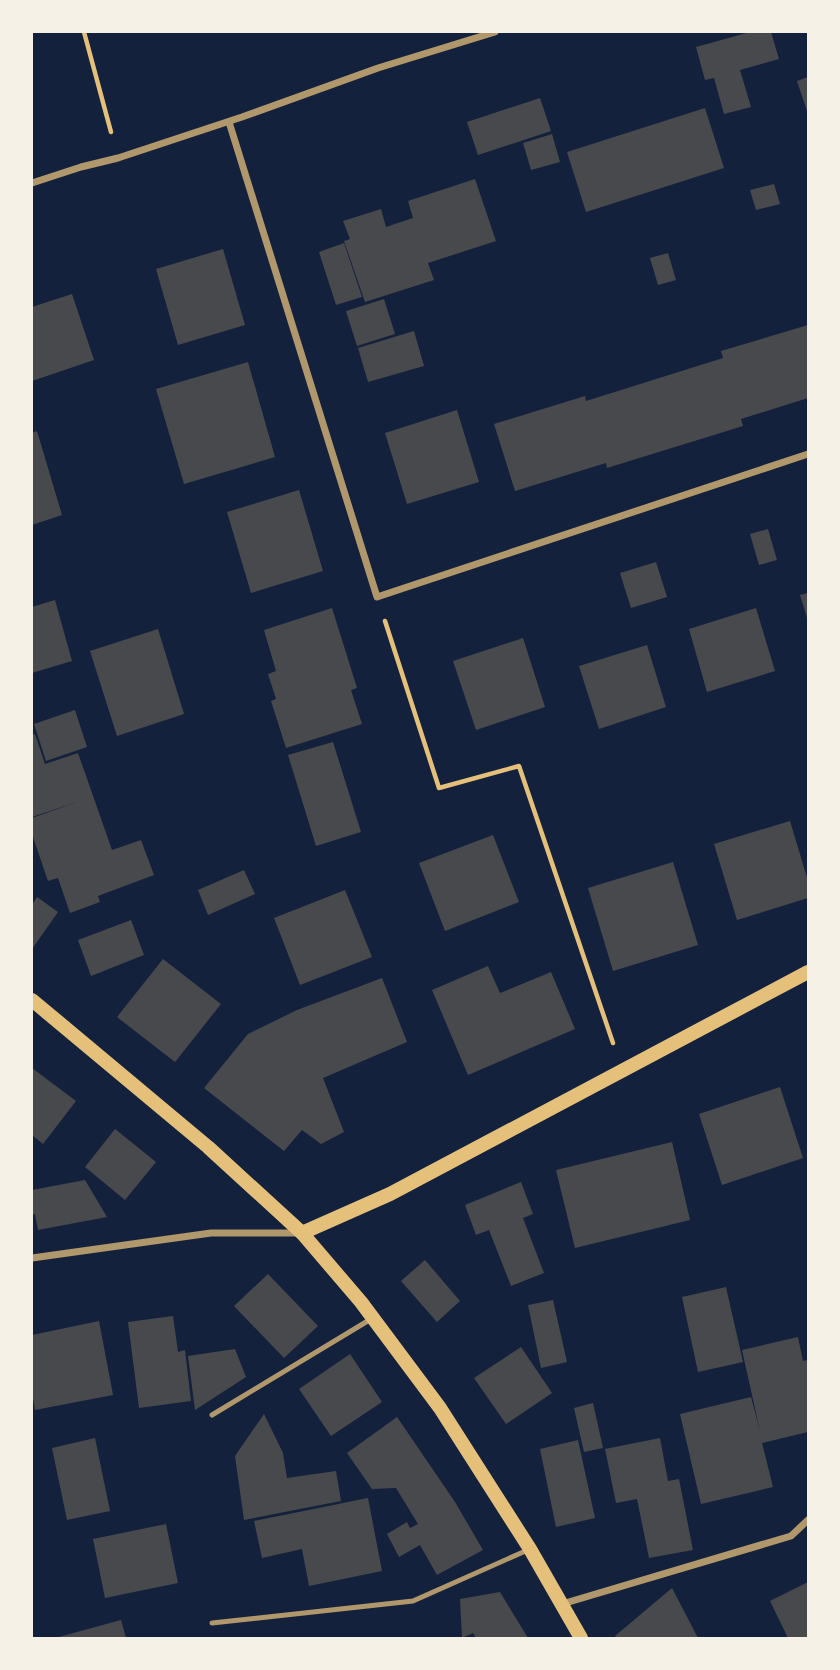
<svg xmlns="http://www.w3.org/2000/svg" width="840" height="1670" font-family="'Space Grotesk',sans-serif">
  <style>
    .building { fill: #48494c }
    .lines { fill: none; stroke-linecap: round; stroke-linejoin: round }
    .path { stroke: #e5c07b; stroke-width: 4.5 }
    .service { stroke: #b1986c; stroke-width: 5 }
    .minor { stroke: #b1986c; stroke-width: 7 }
    .secondary { stroke: #e5c07b; stroke-width: 14 }
  </style>
  <rect width="100%" height="100%" fill="#14213d"/>
  <g class="building">
    <path d="M 750,32 L 771,32 L 779,59 L 740,70 L 751,107 L 724,114 L 714,78 L 705,80 L 696,47 Z"/>
    <path d="M 808,77 L 808,114 L 797,81 Z"/>
    <path d="M 540,98 L 551,131 L 478,155 L 467,122 Z"/>
    <path d="M 705,108 L 724,168 L 586,212 L 567,152 Z"/>
    <path d="M 552,134 L 560,162 L 531,170 L 523,143 Z"/>
    <path d="M 475,179 L 496,241 L 428,263 L 434,280 L 365,302 L 344,241 L 350,239 L 343,221 L 381,209 L 386,227 L 413,218 L 408,201 Z"/>
    <path d="M 774,184 L 780,204 L 756,210 L 750,190 Z"/>
    <path d="M 344,243 L 362,297 L 336,305 L 319,252 Z"/>
    <path d="M 223,249 L 245,325 L 178,345 L 156,269 Z"/>
    <path d="M 668,253 L 676,280 L 658,285 L 650,258 Z"/>
    <path d="M 72,294 L 94,360 L 32,381 L 32,307 Z"/>
    <path d="M 384,299 L 395,334 L 357,346 L 346,311 Z"/>
    <path d="M 808,325 L 808,398 L 741,419 L 743,426 L 607,468 L 606,463 L 515,491 L 494,424 L 585,396 L 586,401 L 723,358 L 721,351 Z"/>
    <path d="M 414,331 L 424,366 L 368,382 L 358,348 Z"/>
    <path d="M 248,362 L 275,457 L 184,484 L 156,389 Z"/>
    <path d="M 457,410 L 479,482 L 407,504 L 385,433 Z"/>
    <path d="M 37,431 L 62,515 L 32,525 L 32,433 Z"/>
    <path d="M 299,490 L 323,571 L 251,593 L 227,512 Z"/>
    <path d="M 768,529 L 777,560 L 759,565 L 750,534 Z"/>
    <path d="M 656,562 L 667,597 L 631,608 L 620,573 Z"/>
    <path d="M 808,593 L 808,621 L 800,595 Z"/>
    <path d="M 55,600 L 72,661 L 32,673 L 32,607 Z"/>
    <path d="M 332,608 L 357,688 L 351,690 L 362,724 L 286,748 L 271,701 L 276,699 L 268,674 L 276,671 L 264,630 Z"/>
    <path d="M 756,608 L 775,671 L 707,692 L 689,629 Z"/>
    <path d="M 158,629 L 184,714 L 117,736 L 90,651 Z"/>
    <path d="M 523,638 L 545,707 L 476,730 L 453,661 Z"/>
    <path d="M 647,645 L 666,707 L 599,729 L 579,666 Z"/>
    <path d="M 75,710 L 87,747 L 46,761 L 34,724 Z"/>
    <path d="M 35,734 L 45,764 L 78,753 L 112,850 L 141,840 L 154,875 L 98,896 L 100,902 L 70,913 L 58,878 L 48,881 L 32,834 L 32,818 L 80,801 L 32,817 L 32,735 Z"/>
    <path d="M 333,742 L 361,832 L 316,846 L 288,755 Z"/>
    <path d="M 790,821 L 808,881 L 808,898 L 737,920 L 714,844 Z"/>
    <path d="M 493,835 L 519,902 L 445,931 L 419,863 Z"/>
    <path d="M 673,862 L 698,945 L 613,971 L 588,888 Z"/>
    <path d="M 244,870 L 255,894 L 208,915 L 198,890 Z"/>
    <path d="M 345,890 L 372,957 L 300,985 L 274,918 Z"/>
    <path d="M 37,897 L 58,912 L 32,949 L 32,905 Z"/>
    <path d="M 131,920 L 144,955 L 91,976 L 78,940 Z"/>
    <path d="M 163,959 L 221,1004 L 175,1062 L 117,1017 Z"/>
    <path d="M 488,966 L 500,993 L 551,972 L 575,1029 L 468,1075 L 432,990 Z"/>
    <path d="M 382,978 L 407,1042 L 323,1078 L 344,1132 L 321,1144 L 302,1130 L 284,1151 L 204,1088 L 248,1034 L 297,1010 Z"/>
    <path d="M 32,1068 L 76,1101 L 43,1144 L 32,1135 Z"/>
    <path d="M 780,1087 L 803,1158 L 722,1185 L 699,1114 Z"/>
    <path d="M 115,1129 L 156,1162 L 125,1200 L 85,1167 Z"/>
    <path d="M 672,1142 L 690,1220 L 575,1248 L 556,1170 Z"/>
    <path d="M 85,1180 L 107,1217 L 38,1230 L 35,1214 L 32,1215 L 32,1190 Z"/>
    <path d="M 521,1182 L 533,1214 L 523,1218 L 544,1273 L 511,1286 L 489,1230 L 476,1235 L 465,1205 Z"/>
    <path d="M 425,1260 L 460,1301 L 437,1322 L 401,1281 Z"/>
    <path d="M 268,1274 L 318,1326 L 284,1358 L 234,1306 Z"/>
    <path d="M 726,1287 L 743,1362 L 698,1372 L 682,1297 Z"/>
    <path d="M 553,1300 L 567,1362 L 541,1368 L 528,1305 Z"/>
    <path d="M 173,1316 L 178,1352 L 185,1350 L 191,1401 L 139,1408 L 128,1322 Z"/>
    <path d="M 99,1321 L 113,1395 L 35,1410 L 32,1392 L 32,1335 Z"/>
    <path d="M 798,1337 L 803,1361 L 808,1360 L 808,1432 L 762,1443 L 773,1487 L 701,1504 L 680,1414 L 751,1397 L 760,1431 L 742,1350 Z"/>
    <path d="M 521,1347 L 552,1393 L 506,1424 L 474,1378 Z"/>
    <path d="M 235,1349 L 246,1377 L 195,1410 L 188,1356 Z"/>
    <path d="M 350,1354 L 382,1402 L 331,1436 L 299,1389 Z"/>
    <path d="M 593,1403 L 603,1448 L 584,1452 L 574,1408 Z"/>
    <path d="M 264,1414 L 283,1453 L 287,1478 L 336,1471 L 341,1501 L 244,1520 L 235,1456 Z"/>
    <path d="M 397,1417 L 455,1502 L 483,1550 L 437,1575 L 420,1545 L 399,1557 L 387,1534 L 407,1522 L 410,1528 L 418,1524 L 396,1488 L 372,1489 L 347,1453 Z"/>
    <path d="M 95,1438 L 110,1511 L 67,1520 L 52,1448 Z"/>
    <path d="M 660,1438 L 668,1481 L 679,1479 L 693,1550 L 649,1558 L 637,1499 L 616,1503 L 605,1449 Z"/>
    <path d="M 578,1440 L 595,1518 L 556,1527 L 540,1449 Z"/>
    <path d="M 368,1498 L 382,1571 L 309,1586 L 302,1549 L 262,1558 L 254,1521 Z"/>
    <path d="M 166,1524 L 178,1583 L 105,1598 L 93,1539 Z"/>
    <path d="M 808,1582 L 808,1638 L 788,1638 L 770,1601 Z"/>
    <path d="M 672,1588 L 698,1638 L 617,1638 L 615,1636 Z"/>
    <path d="M 500,1592 L 528,1638 L 476,1638 L 473,1633 L 462,1638 L 460,1599 Z"/>
    <path d="M 121,1620 L 126,1638 L 55,1638 Z"/>
  </g>
  <g class="lines">
    <g class="path">
      <path d="M 84,32 L 111,132"/>
      <path d="M 385,621 L 439,788 L 519,766 L 613,1043"/>
    </g>
    <g class="service">
      <path d="M 212,1415 L 371,1319"/>
      <path d="M 212,1623 L 413,1601 L 530,1549"/>
    </g>
    <g class="minor">
      <path d="M 229,122 L 377,597 L 808,454"/>
      <path d="M 32,183 L 81,167 L 118,158 L 242,117 L 378,68 L 495,32"/>
      <path d="M 32,1258 L 211,1233 L 298,1233"/>
      <path d="M 562,1604 L 791,1536 L 808,1520"/>
    </g>
    <g class="secondary">
      <path d="M 32,1000 L 208,1147 L 302,1233 L 361,1302 L 440,1408 L 530,1549 L 581,1638"/>
      <path d="M 302,1233 L 390,1194 L 808,972"/>
    </g>
  </g>
  <rect width="840" height="1670" fill="none" stroke="#f6f1e7" stroke-width="66"/>
</svg>
